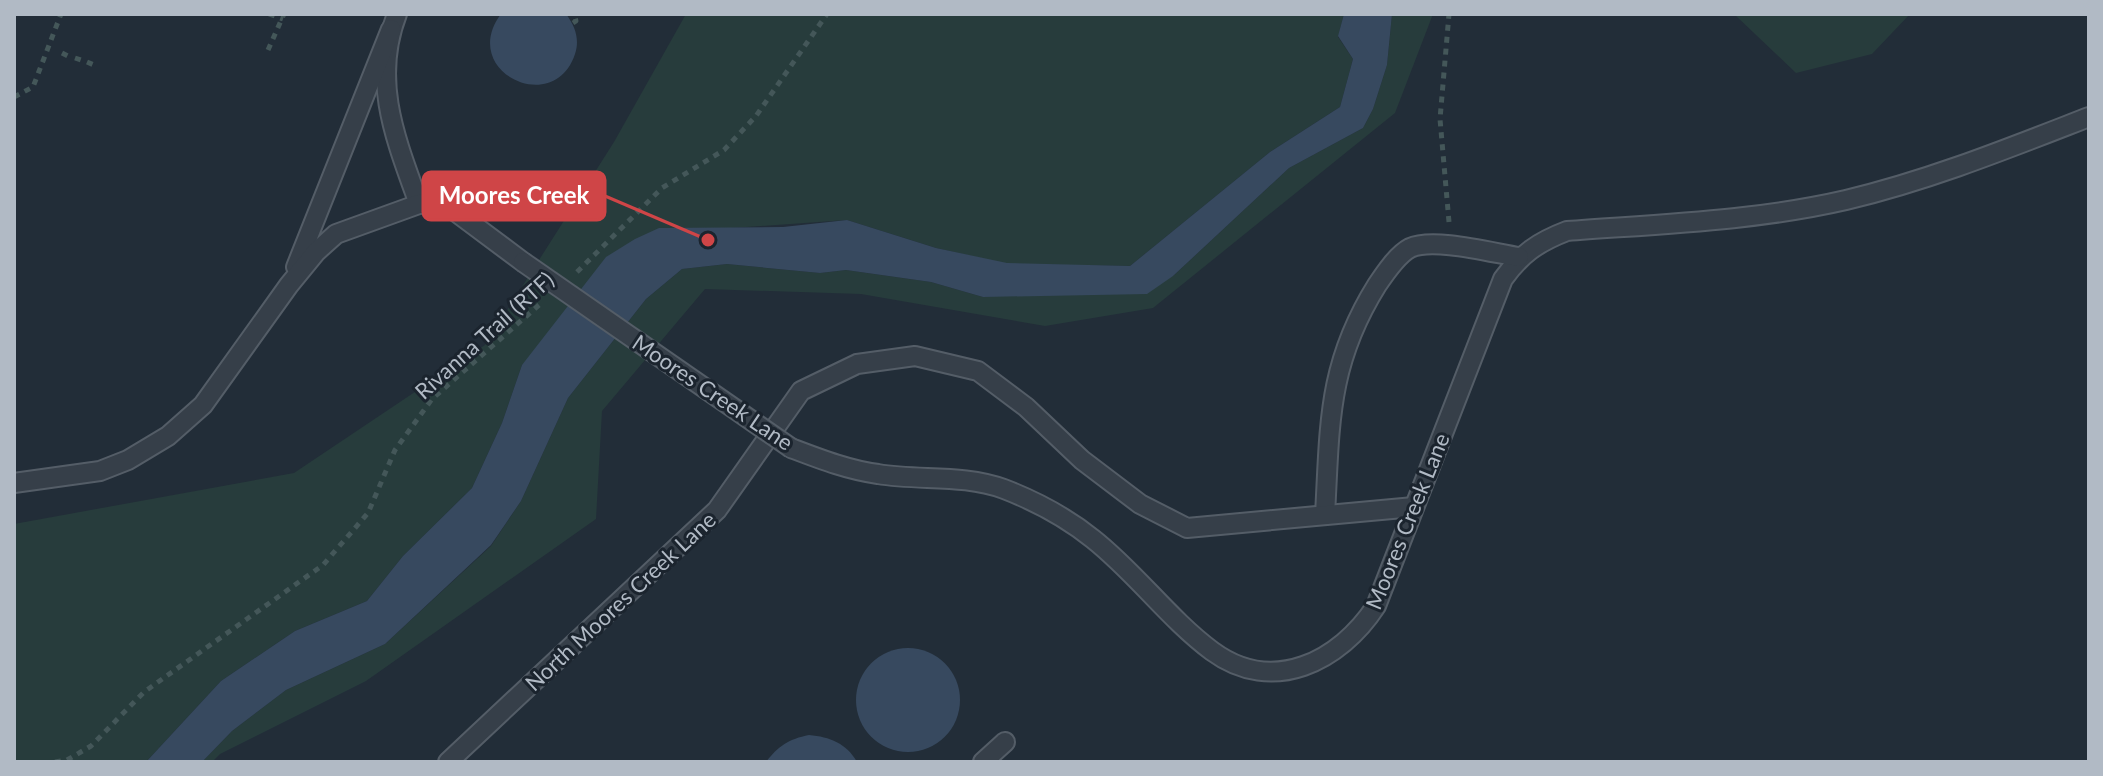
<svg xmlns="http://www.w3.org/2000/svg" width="2103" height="776" font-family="Lato,sans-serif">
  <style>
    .green { fill: #273c3c }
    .water { fill: #37495f }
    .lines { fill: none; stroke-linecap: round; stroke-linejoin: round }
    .lane-casing { stroke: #545d67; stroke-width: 22 }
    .path { stroke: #445759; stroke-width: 5; stroke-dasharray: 6 6; stroke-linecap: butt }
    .lane { stroke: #363f49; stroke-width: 18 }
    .lane-bridge-casing { stroke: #545d67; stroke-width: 22; stroke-linecap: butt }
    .lane-bridge { stroke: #363f49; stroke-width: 18 }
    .labels { text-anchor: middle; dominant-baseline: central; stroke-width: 6; stroke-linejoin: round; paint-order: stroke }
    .street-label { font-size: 22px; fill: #b1bac5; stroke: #1b242e }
    .leader { fill: none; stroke: #cf4547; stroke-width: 3 }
    .callout-dot { fill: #cf4547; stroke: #1b242e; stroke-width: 3 }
    .callout { fill: #cf4547; stroke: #cf4547; stroke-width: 3 }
    .callout-label { font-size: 24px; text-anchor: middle; font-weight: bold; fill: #fff }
  </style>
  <rect width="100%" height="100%" fill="#222d38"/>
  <g class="green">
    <path d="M 686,14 L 1344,14 L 1338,37 L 1353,59 L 1340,107 L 1270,152 L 1130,266 L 1007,264 L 936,248 L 847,220 L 732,228 L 522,365 L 502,423 L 472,488 L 403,556 L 367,601 L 295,631 L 221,681 L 146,762 L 14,762 L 14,524 L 294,473 L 485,345 L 614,142 Z"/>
    <path d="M 1392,14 L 1433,14 L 1395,113 L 1153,308 L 1045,326 L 861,294 L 705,289 L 602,411 L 596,519 L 366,681 L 220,754 L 212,762 L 202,762 L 232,731 L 286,690 L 385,644 L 491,546 L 521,501 L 568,398 L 646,299 L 682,269 L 727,264 L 820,273 L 846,270 L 931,282 L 983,297 L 1173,276 L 1289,168 L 1363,128 L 1373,109 L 1387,65 Z"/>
    <path d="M 1734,14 L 1910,14 L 1872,54 L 1796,73 Z"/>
  </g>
  <g class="water">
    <path d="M 501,14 L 566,14 C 575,26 580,39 575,54 C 554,118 458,71 501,14 Z"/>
    <path d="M 1344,14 L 1392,14 L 1387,65 L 1373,109 L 1363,128 L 1289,168 L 1173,276 L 1147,294 L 983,297 L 931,282 L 846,270 L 820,273 L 727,264 L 682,269 L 646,299 L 568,398 L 521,501 L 491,545 L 385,644 L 286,690 L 232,731 L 202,762 L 146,762 L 221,681 L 295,631 L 367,601 L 403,556 L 472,488 L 502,423 L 522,365 L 606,257 L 635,239 L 659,228 L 783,227 L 847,220 L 936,248 L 1007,263 L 1130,266 L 1270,152 L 1340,107 L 1353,59 L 1338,36 Z"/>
    <circle cx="908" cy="700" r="52"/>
    <path d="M 809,735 C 830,737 846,743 857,762 L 766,762 C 778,746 789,739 809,735 Z"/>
  </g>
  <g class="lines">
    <defs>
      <g id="lane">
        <path d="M 397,14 C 371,81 396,140 419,204"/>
        <path d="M 296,267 L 391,29"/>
        <path d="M 791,448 C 820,459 848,470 878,474 C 920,481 963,474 1004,489 C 1035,501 1067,518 1093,539 C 1136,573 1169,619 1212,651 C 1273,696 1340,661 1376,606 L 1503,279 C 1521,254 1538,242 1567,231 C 1660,224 1755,221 1846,200 C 1930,180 2009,148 2089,117"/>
        <path d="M 14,483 L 100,471 L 128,460 L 168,436 L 203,405 L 289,285 L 316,252 L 336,234 L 419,204 L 435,203 L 452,209 L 523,262"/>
        <path d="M 1325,515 C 1330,425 1327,365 1377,285 C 1385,273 1397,255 1410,248 C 1433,237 1493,253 1519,257"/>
        <path d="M 448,762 L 717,510 L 801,391 L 857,364 L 915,356 L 978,371 L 1026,407 L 1082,460 L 1140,504 L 1187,528 L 1414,507"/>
        <path d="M 983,762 L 1005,742"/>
      </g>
    </defs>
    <use href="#lane" class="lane-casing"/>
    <g class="path">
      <path d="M 269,14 L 283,19"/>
      <path d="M 573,23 L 576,21 L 574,14"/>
      <path d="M 268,50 L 284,14"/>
      <path d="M 62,53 L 68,56"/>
      <path d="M 75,58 L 81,60"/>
      <path d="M 87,62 L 94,65"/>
      <path d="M 14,97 L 33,87 L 61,14"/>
      <path d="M 1449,222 L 1440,119 L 1449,14"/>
      <path d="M 577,272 L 662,188 L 724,150 L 756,116 L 827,14"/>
      <path d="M 55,762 L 67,760 L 91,746 L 144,692 L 323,565 L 368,513 L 395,450 L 432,399 L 539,305"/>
    </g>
    <use href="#lane" class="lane"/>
    <defs>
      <path id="lane-bridge" d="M 523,262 L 791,448"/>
    </defs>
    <use href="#lane-bridge" class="lane-bridge-casing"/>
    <use href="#lane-bridge" class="lane-bridge"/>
  </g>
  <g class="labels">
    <g class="street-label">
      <text transform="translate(484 335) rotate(-42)">Rivanna Trail (RTF)</text>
      <text transform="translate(713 392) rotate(34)">Moores Creek Lane</text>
      <text transform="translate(1407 521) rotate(-68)">Moores Creek Lane</text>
      <text transform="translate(620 601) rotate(-43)">North Moores Creek Lane</text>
    </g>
  </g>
  <path class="leader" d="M708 240L605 196"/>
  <circle class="callout-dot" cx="708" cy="240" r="8"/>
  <rect class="callout" x="423" y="172" width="182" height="48" rx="8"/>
  <g class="callout-label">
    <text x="514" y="204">Moores Creek</text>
  </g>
  <rect width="2103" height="776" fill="none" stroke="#b1bac5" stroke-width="32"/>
</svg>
